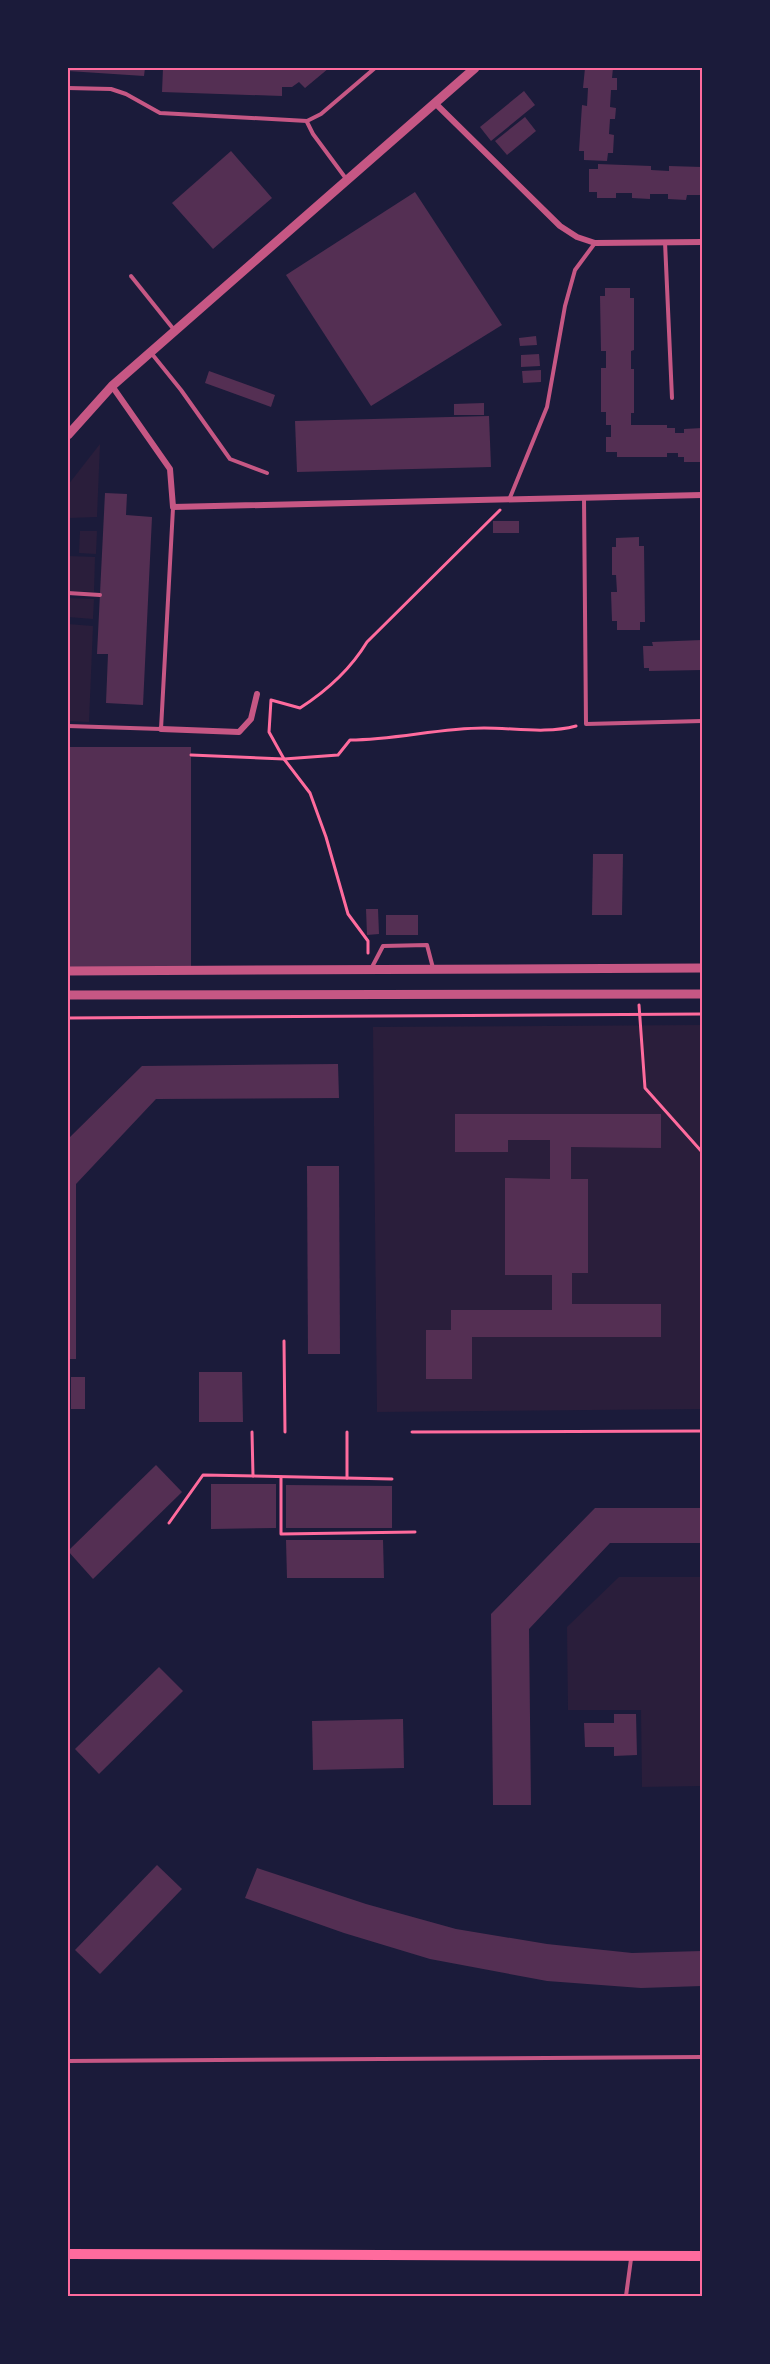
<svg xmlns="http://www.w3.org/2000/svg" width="770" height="2364" font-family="'Fira Sans Condensed',sans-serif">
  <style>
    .green { fill: #2a1e3b }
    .building { fill: #542f53 }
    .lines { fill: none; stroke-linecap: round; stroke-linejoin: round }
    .path { stroke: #ff6b9d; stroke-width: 3 }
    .service { stroke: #c65784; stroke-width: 4 }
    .minor { stroke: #c65784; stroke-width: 6 }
    .tertiary { stroke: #c65784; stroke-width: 9 }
    .secondary { stroke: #ff6b9d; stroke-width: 10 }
    .neatline { fill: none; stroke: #ff6b9d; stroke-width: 2 }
  </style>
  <rect width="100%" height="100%" fill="#1b1b3a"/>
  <g class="green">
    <path d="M 100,444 L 97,517 L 68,518 L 68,485 Z"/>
    <path d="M 80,531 L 97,531 L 96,554 L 79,553 Z"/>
    <path d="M 69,556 L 95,557 L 94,592 L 68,591 Z"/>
    <path d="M 68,598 L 94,599 L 93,619 L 68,617 Z"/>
    <path d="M 68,624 L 93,626 L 89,722 L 68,721 Z"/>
    <path d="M 702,1025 L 702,1409 L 377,1412 L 373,1027 Z"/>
    <path d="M 619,1577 L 702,1577 L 702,1786 L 642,1787 L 641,1710 L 568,1710 L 567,1627 Z"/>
  </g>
  <g class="building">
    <path d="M 68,68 L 145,68 L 144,76 L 68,71 Z"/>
    <path d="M 163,68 L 329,68 L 305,88 L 299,82 L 292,87 L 282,87 L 282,96 L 162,92 Z"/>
    <path d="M 585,68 L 613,68 L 612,78 L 617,78 L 617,90 L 611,90 L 610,107 L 616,108 L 615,119 L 610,119 L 609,134 L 614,135 L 613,153 L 608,153 L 607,161 L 584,160 L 584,151 L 579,151 L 582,105 L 587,106 L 588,88 L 583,88 Z"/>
    <path d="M 524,91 L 535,105 L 491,141 L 480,127 Z"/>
    <path d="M 525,117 L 536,131 L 507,155 L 495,141 Z"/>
    <path d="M 231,151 L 272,198 L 213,249 L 172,203 Z"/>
    <path d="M 598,164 L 651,166 L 651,170 L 669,171 L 669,166 L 702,167 L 702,195 L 687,195 L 686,200 L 668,199 L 668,194 L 650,194 L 650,199 L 632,198 L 632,193 L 616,193 L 616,198 L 597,198 L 597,192 L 589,192 L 589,169 L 598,169 Z"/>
    <path d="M 415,192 L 502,325 L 371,406 L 286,275 Z"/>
    <path d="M 605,288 L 630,288 L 630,298 L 634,298 L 634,350 L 631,351 L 631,369 L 634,369 L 634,413 L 631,413 L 631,425 L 667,425 L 667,428 L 675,428 L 675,433 L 684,433 L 684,429 L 702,428 L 702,462 L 684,462 L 684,457 L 678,457 L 678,453 L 667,453 L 667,457 L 617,457 L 617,452 L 606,452 L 606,437 L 611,437 L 611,425 L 606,425 L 606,412 L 601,412 L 601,368 L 606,368 L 606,351 L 601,351 L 600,296 L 605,296 Z"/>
    <path d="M 536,336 L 537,345 L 520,346 L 519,338 Z"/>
    <path d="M 539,354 L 540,366 L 521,367 L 521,355 Z"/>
    <path d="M 541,370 L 541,382 L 523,383 L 522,371 Z"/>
    <path d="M 209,371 L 275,395 L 271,407 L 205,383 Z"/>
    <path d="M 484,403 L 484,415 L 454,415 L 454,404 Z"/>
    <path d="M 489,416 L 491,467 L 297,472 L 295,421 Z"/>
    <path d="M 105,493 L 127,494 L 126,515 L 152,517 L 143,705 L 106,703 L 108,654 L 97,654 Z"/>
    <rect x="493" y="521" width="26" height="12"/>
    <path d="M 639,537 L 639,546 L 644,546 L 645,622 L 640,622 L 640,630 L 617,630 L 617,621 L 612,621 L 611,592 L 617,592 L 616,575 L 612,575 L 612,547 L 616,547 L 616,538 Z"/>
    <path d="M 702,640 L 702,670 L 649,671 L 649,668 L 644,668 L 643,646 L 653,646 L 652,642 Z"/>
    <rect x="68" y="747" width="123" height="221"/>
    <path d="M 593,854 L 623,854 L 622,915 L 592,915 Z"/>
    <path d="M 366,909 L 378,909 L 379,934 L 367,935 Z"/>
    <rect x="386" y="915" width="32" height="20"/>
    <path d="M 338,1064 L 339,1098 L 156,1099 L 76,1184 L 76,1359 L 68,1359 L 68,1139 L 142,1066 Z"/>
    <path d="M 455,1114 L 661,1114 L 661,1148 L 571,1147 L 571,1179 L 588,1179 L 588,1273 L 572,1273 L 572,1304 L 661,1304 L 661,1337 L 472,1337 L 472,1379 L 426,1379 L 426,1330 L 451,1330 L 451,1310 L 552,1310 L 552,1275 L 505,1275 L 505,1178 L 550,1179 L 550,1140 L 508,1140 L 508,1152 L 455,1152 Z"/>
    <path d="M 307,1166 L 339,1166 L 340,1354 L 308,1354 Z"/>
    <path d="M 199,1372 L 242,1372 L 243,1422 L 199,1422 Z"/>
    <rect x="71" y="1377" width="14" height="32"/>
    <path d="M 68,1460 L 70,1460 L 69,1488 L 68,1488 Z"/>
    <path d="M 156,1465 L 182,1492 L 93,1579 L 68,1551 Z"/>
    <path d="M 211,1484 L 276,1484 L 276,1528 L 211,1529 Z"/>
    <path d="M 286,1485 L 392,1486 L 392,1528 L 286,1528 Z"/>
    <path d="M 595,1508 L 702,1508 L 702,1543 L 610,1543 L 529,1629 L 531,1805 L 493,1805 L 491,1614 Z"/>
    <path d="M 286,1540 L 383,1540 L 384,1578 L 287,1578 Z"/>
    <path d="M 159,1667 L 183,1691 L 99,1774 L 75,1749 Z"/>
    <path d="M 614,1714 L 636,1714 L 637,1755 L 614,1756 L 614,1747 L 585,1747 L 584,1723 L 614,1723 Z"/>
    <path d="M 403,1719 L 404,1768 L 313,1770 L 312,1721 Z"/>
    <path d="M 157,1865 L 182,1889 L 100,1974 L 75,1950 Z"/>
    <path d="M 257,1868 L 366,1904 L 456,1929 L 547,1944 L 632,1953 L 702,1951 L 702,1986 L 641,1988 L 547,1981 L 430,1959 L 344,1933 L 245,1898 Z"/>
  </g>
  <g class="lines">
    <g class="path">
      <path d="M 191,755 L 284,759 L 338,755 L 350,740 C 395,740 439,728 484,728 C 515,728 546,734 576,726"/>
      <path d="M 368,953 L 368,941 L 348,914 L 326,837 L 310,793 L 284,759 L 269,732 L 271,700 L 300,708 C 328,690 350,670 367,642 L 500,510"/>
      <path d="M 639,1005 L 645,1088 L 702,1152"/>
      <path d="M 68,1018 L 702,1014"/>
      <path d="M 284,1341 L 285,1432"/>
      <path d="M 252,1432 L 253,1476"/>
      <path d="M 347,1432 L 347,1478"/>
      <path d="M 412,1432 L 702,1431"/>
      <path d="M 281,1477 L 281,1534 L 415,1532"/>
      <path d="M 169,1523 L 203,1475 L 392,1479"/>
    </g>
    <g class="service">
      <path d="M 68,88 L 111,89 L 126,94 L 160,113 L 307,121 L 321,114 L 375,68"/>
      <path d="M 307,122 L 313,134 L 347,180"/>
      <path d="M 665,242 L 672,398"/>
      <path d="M 131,276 L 175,331"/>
      <path d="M 152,354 L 181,390 L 230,459 L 267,473"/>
      <path d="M 584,498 L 586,724 L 702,721"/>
      <path d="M 509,500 L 547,407 L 565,306 L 575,270 L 595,243"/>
      <path d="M 68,593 L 100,595"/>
      <path d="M 68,726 L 161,729 L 173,508"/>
      <path d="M 371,969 L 383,946 L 427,945 L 433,968"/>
      <path d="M 68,2061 L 702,2057"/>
      <path d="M 626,2296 L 631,2259"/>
    </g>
    <g class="minor">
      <path d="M 436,104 L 560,226 L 577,237 L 595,243 L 702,242"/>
      <path d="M 112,386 L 170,469 L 173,507 L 702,495"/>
      <path d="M 161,729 L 239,732 L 251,719 L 257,694"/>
    </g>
    <g class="tertiary">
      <path d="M 68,435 L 112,386 L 475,68"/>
      <path d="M 68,971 L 702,968"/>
      <path d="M 68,995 L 702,994"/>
    </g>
    <path class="secondary" d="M 68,2254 L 702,2256"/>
  </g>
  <rect width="770" height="2364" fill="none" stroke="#1b1b3a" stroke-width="138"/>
  <rect x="69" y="69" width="632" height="2226" class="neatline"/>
</svg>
